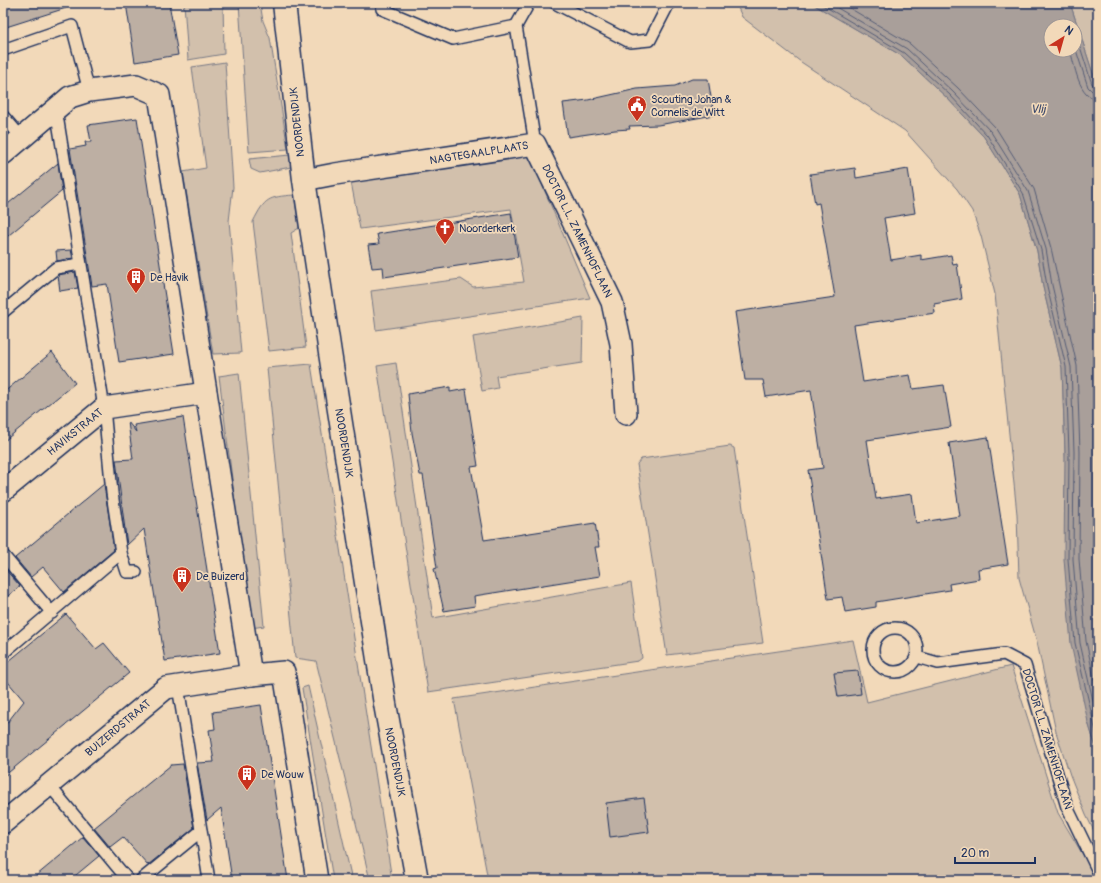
<svg xmlns="http://www.w3.org/2000/svg" width="1101" height="883" font-family="Pangolin,sans-serif">
  <style>
    .green { fill: #d2c0ac; stroke: #767885 }
    .water { fill: #a99f9a; stroke: #707282; fill-rule: evenodd }
    .lines { fill: none; stroke-linecap: round; stroke-linejoin: round }
    .shore { stroke: #545c76; stroke-width: 1 }
    .building { fill: #bdafa3; stroke: #1b2f5e }
    .lane-casing { stroke: #1b2f5e; stroke-width: 14 }
    .street-casing { stroke: #1b2f5e; stroke-width: 24 }
    .secondary-casing { stroke: #1b2f5e; stroke-width: 25 }
    .lane { stroke: #f2d9b9; stroke-width: 11 }
    .street { stroke: #f2d9b9; stroke-width: 21 }
    .secondary { stroke: #f2d9b9; stroke-width: 22 }
    .labels { text-anchor: middle; dominant-baseline: central; stroke-width: 3.5; stroke-linejoin: round; paint-order: stroke }
    .poi-label { font-size: 11px; fill: #1b2f5e; stroke: #f2d9b9; text-anchor: start }
    .street-label { font-size: 11px; fill: #1b2f5e; stroke: #f2d9b9 }
    .water-label { font-size: 12px; font-style: italic; fill: #37456a; stroke: #f2d9b9 }
  </style>
  <rect width="100%" height="100%" fill="#f2d9b9"/>
  <filter id="ink" filterUnits="userSpaceOnUse"><feTurbulence type="fractalNoise" baseFrequency=".025" numOctaves="2"/><feDisplacementMap in="SourceGraphic" scale="8" xChannelSelector="R" yChannelSelector="G"/><feConvolveMatrix kernelMatrix="1 2 1 2 8 2 1 2 1" color-interpolation-filters="sRGB"/></filter>
  <g filter="url(#ink)">
    <g class="green">
      <path d="M 184,3 L 223,3 L 224,54 L 188,60 Z"/>
      <path d="M 239,3 L 260,3 L 263,21 L 270,38 L 288,149 L 249,152 Z"/>
      <path d="M 736,3 L 811,3 L 902,56 L 947,98 L 984,137 L 1020,194 L 1037,251 L 1043,287 L 1062,368 L 1065,453 L 1088,722 L 1098,754 L 1098,839 L 1086,815 L 1070,775 L 1056,732 L 1037,642 L 1019,578 L 1017,514 L 995,294 L 981,236 L 972,211 L 957,189 L 905,131 L 801,62 L 742,17 Z"/>
      <path d="M 1070,3 L 1098,3 L 1098,89 Z"/>
      <path d="M 225,62 L 233,187 L 229,221 L 241,353 L 213,354 L 183,172 L 206,168 L 192,67 Z"/>
      <path d="M 290,155 L 291,167 L 260,173 L 251,169 L 249,159 Z"/>
      <path d="M 530,156 L 590,298 L 376,330 L 371,291 L 461,279 L 473,287 L 524,282 L 511,209 L 360,229 L 351,182 Z"/>
      <path d="M 294,195 L 299,228 L 291,233 L 306,347 L 269,351 L 253,222 C 265,198 268,197 294,195 Z"/>
      <path d="M 583,318 L 582,363 L 496,376 L 498,388 L 482,391 L 473,337 Z"/>
      <path d="M 396,363 L 433,618 L 631,583 L 642,658 L 638,661 L 428,692 L 377,366 Z"/>
      <path d="M 311,364 L 392,880 L 370,880 L 316,661 L 295,658 L 267,368 Z"/>
      <path d="M 239,373 L 264,626 L 251,628 L 219,376 Z"/>
      <path d="M 730,446 L 734,448 L 763,643 L 667,655 L 637,464 L 641,459 Z"/>
      <path d="M 853,640 L 867,702 L 1011,666 L 1058,813 L 1098,880 L 488,880 L 454,699 Z"/>
      <path d="M 308,686 L 352,880 L 333,880 L 302,688 Z"/>
    </g>
    <path class="water" d="M 811,3 L 1070,3 L 1098,89 L 1098,754 L 1088,722 L 1071,644 L 1064,559 L 1065,453 L 1062,368 L 1043,287 L 1037,251 L 1020,194 L 984,137 L 947,98 L 902,56 ZM 1051,26 L 1075,26 L 1075,50 L 1051,50 Z"/>
    <g class="lines">
      <g class="shore">
        <path d="M 819,3 L 904,53 L 950,95 L 987,135 L 1023,193 L 1041,250 L 1047,286 L 1066,367 L 1069,453 L 1068,559 L 1075,643 L 1098,741"/>
        <path d="M 829,3 L 907,49 L 953,92 L 991,132 L 1028,191 L 1046,249 L 1052,285 L 1071,367 L 1074,452 L 1073,559 L 1080,643 L 1098,723"/>
        <path d="M 841,3 L 910,44 L 958,88 L 996,128 L 1034,189 L 1051,248 L 1077,366 L 1080,452 L 1079,559 L 1086,641 L 1098,697"/>
        <path d="M 1075,31 L 1092,84 L 1098,88"/>
        <path d="M 1075,47 L 1088,87 L 1092,91 L 1098,93"/>
        <path d="M 1070,50 C 1075,65 1078,98 1098,99"/>
      </g>
    </g>
    <g class="building">
      <path d="M 3,3 L 65,3 L 66,8 L 3,28 Z"/>
      <path d="M 126,3 L 169,3 L 178,55 L 135,62 Z"/>
      <path d="M 692,79 L 708,79 L 714,115 L 658,125 L 629,126 L 630,129 L 615,130 L 568,137 L 563,103 L 588,100 L 637,89 L 675,86 Z"/>
      <path d="M 137,118 L 174,354 L 119,362 L 107,284 L 92,286 L 70,149 L 86,146 L 85,142 L 91,142 L 88,125 Z"/>
      <path d="M 58,163 L 62,191 L 3,240 L 3,208 Z"/>
      <path d="M 855,168 L 856,178 L 908,169 L 915,213 L 884,218 L 891,260 L 921,255 L 921,260 L 951,255 L 953,265 L 957,264 L 962,299 L 934,304 L 935,313 L 854,325 L 863,382 L 910,375 L 913,389 L 944,385 L 951,427 L 867,440 L 876,499 L 912,494 L 916,523 L 960,516 L 949,443 L 988,437 L 1008,564 L 978,569 L 979,579 L 949,584 L 950,590 L 876,602 L 876,607 L 845,612 L 842,597 L 828,599 L 808,470 L 823,468 L 811,390 L 766,397 L 763,380 L 745,380 L 735,312 L 835,297 L 819,203 L 815,204 L 810,174 Z"/>
      <path d="M 511,213 L 518,257 L 384,277 L 383,267 L 372,268 L 368,245 L 379,244 L 377,234 Z"/>
      <path d="M 71,250 L 73,258 L 57,261 L 56,251 Z"/>
      <path d="M 75,272 L 78,288 L 60,291 L 58,275 Z"/>
      <path d="M 52,352 L 75,383 L 3,442 L 3,393 Z"/>
      <path d="M 450,387 L 450,392 L 466,389 L 478,466 L 471,467 L 484,540 L 595,523 L 599,547 L 595,547 L 600,576 L 474,596 L 475,606 L 444,611 L 434,569 L 437,568 L 423,475 L 420,475 L 412,433 L 408,394 Z"/>
      <path d="M 183,417 L 220,653 L 165,661 L 144,529 L 127,545 L 116,460 L 133,459 L 128,422 L 136,432 L 134,425 Z"/>
      <path d="M 104,484 L 114,550 L 64,592 L 43,567 L 31,577 L 15,558 Z"/>
      <path d="M 3,567 L 20,586 L 3,600 Z"/>
      <path d="M 66,614 L 96,649 L 104,643 L 129,673 L 3,777 L 3,728 L 24,701 L 3,676 L 3,666 Z"/>
      <path d="M 858,671 L 861,694 L 838,697 L 834,673 Z"/>
      <path d="M 261,705 L 288,880 L 232,880 L 221,808 L 207,820 L 197,763 L 214,762 L 209,730 L 215,729 L 213,712 Z"/>
      <path d="M 183,764 L 194,828 L 148,865 L 123,837 L 110,847 L 94,828 L 171,765 Z"/>
      <path d="M 644,798 L 649,832 L 610,837 L 606,803 Z"/>
      <path d="M 83,837 L 99,856 L 70,880 L 31,880 Z"/>
    </g>
    <g class="lines">
      <defs>
        <g id="lane">
          <path d="M 529,3 L 516,26 L 535,144"/>
          <path d="M 555,3 L 630,42 L 650,40 L 669,3"/>
          <path d="M 382,9 L 453,39 L 516,26"/>
          <path d="M 3,50 L 72,26 L 89,91"/>
          <path d="M 56,109 L 104,408 L 112,493 L 121,553 L 127,572 L 136,572"/>
          <path d="M 3,116 L 22,138"/>
          <path d="M 3,312 L 56,268 L 80,264"/>
          <path d="M 3,555 L 52,613"/>
          <circle cx="895" cy="650" r="22"/>
          <path d="M 3,653 L 121,553"/>
          <path d="M 917,657 L 938,663 L 1004,654 L 1025,665 L 1067,807 L 1098,871"/>
          <path d="M 178,686 L 209,880"/>
          <path d="M 49,785 L 128,880"/>
          <path d="M 141,880 L 201,831"/>
        </g>
        <g id="street">
          <path d="M 3,154 L 70,97 L 89,91 L 136,85 L 159,95 L 251,675 L 284,672 L 317,880"/>
          <path d="M 304,180 L 335,174 L 535,144 L 612,302 L 621,344 L 626,414"/>
          <path d="M 3,491 L 104,408 L 206,393"/>
          <path d="M 3,823 L 166,688 L 251,675"/>
        </g>
        <path id="secondary" d="M 284,3 L 304,180 L 330,353 L 385,704 L 417,880"/>
      </defs>
      <use href="#lane" class="lane-casing"/>
      <use href="#street" class="street-casing"/>
      <use href="#secondary" class="secondary-casing"/>
      <use href="#lane" class="lane"/>
      <use href="#street" class="street"/>
      <use href="#secondary" class="secondary"/>
    </g>
  </g>
  <defs>
    <symbol id="civic-pin" viewBox="-11 -11 22 30"><path d="M0 17L-7.5 6A9.5 9.5 0 1 1 7.5 6Z" fill="#c8321e" stroke="#f2d9b9"/><path d="M-.6-6.5H3V-4.5H.6V-3L4-1V1h2V6H-6V1h2V-1L-.6-3ZM-1.2 2.5V6h2.4V2.5Z" fill="#fff"/></symbol>
    <symbol id="church-pin" viewBox="-11 -11 22 30"><path d="M0 17L-7.5 6A9.5 9.5 0 1 1 7.5 6Z" fill="#c8321e" stroke="#f2d9b9"/><path d="M-1.2-6h2.4v3.5h3.3v2.4h-3.3V6h-2.4V-.1h-3.3v-2.4h3.3Z" fill="#fff"/></symbol>
    <symbol id="building-pin" viewBox="-11 -11 22 30"><path d="M0 17L-7.5 6A9.5 9.5 0 1 1 7.5 6Z" fill="#c8321e" stroke="#f2d9b9"/><path d="M-4-6H4V6H1V3H-1V6H-4ZM-2.5-4.3h1.7v1.8h-1.7ZM.8-4.3h1.7v1.8H.8ZM-2.5-1h1.7V.8h-1.7ZM.8-1h1.7V.8H.8Z" fill="#fff"/></symbol>
  </defs>
  <g fill-rule="evenodd">
    <use href="#civic-pin" x="626" y="94" width="22" height="30"/>
    <use href="#church-pin" x="434" y="217" width="22" height="30"/>
    <use href="#building-pin" x="125" y="266" width="22" height="30"/>
    <use href="#building-pin" x="171" y="565" width="22" height="30"/>
    <use href="#building-pin" x="236" y="763" width="22" height="30"/>
  </g>
  <g class="labels">
    <g class="poi-label">
      <text x="651" y="99">Scouting Johan &amp;<tspan x="651" dy="13">Cornelis de Witt</tspan></text>
      <text x="459" y="228">Noorderkerk</text>
      <text x="150" y="277">De Havik</text>
      <text x="196" y="576">De Buizerd</text>
      <text x="261" y="774">De Wouw</text>
    </g>
    <g class="street-label">
      <text transform="translate(297 122) rotate(-96)">NOORDENDIJK</text>
      <text transform="translate(479 153) rotate(-9)">NAGTEGAALPLAATS</text>
      <text transform="translate(577 231) rotate(64)">DOCTOR L.L. ZAMENHOFLAAN</text>
      <text transform="translate(75 432) rotate(-39)">HAVIKSTRAAT</text>
      <text transform="translate(344 443) rotate(81)">NOORDENDIJK</text>
      <text transform="translate(118 728) rotate(-40)">BUIZERDSTRAAT</text>
      <text transform="translate(1047 739) rotate(73)">DOCTOR L.L. ZAMENHOFLAAN</text>
      <text transform="translate(395 762) rotate(79)">NOORDENDIJK</text>
    </g>
    <g class="water-label">
      <text x="1038" y="109">Vlij</text>
    </g>
  </g>
  <rect width="1101" height="883" fill="none" stroke="#f2d9b9" stroke-width="16"/>
  <rect x="8" y="8" width="1085" height="867" fill="none" stroke="#1b2f5e" stroke-width="1.5" filter="url(#ink)"/>
  <g transform="translate(1063 38) rotate(37)"><circle r="19" fill="#f2d9b9" stroke="#9c9595"/>
  <path d="M0-3L7 15L0 10L-7 15Z" fill="#c8321e"/>
  <text y="-6" font-size="11" font-weight="bold" text-anchor="middle" fill="#1b2f5e">N</text>
  </g>
  <path d="M955 857v6h80v-6" fill="none" stroke="#1b2f5e" stroke-width="2"/>
  <text x="961" y="857" font-size="12" fill="#1b2f5e" stroke="#f2d9b9" stroke-width="3" paint-order="stroke">20 m</text>
</svg>
